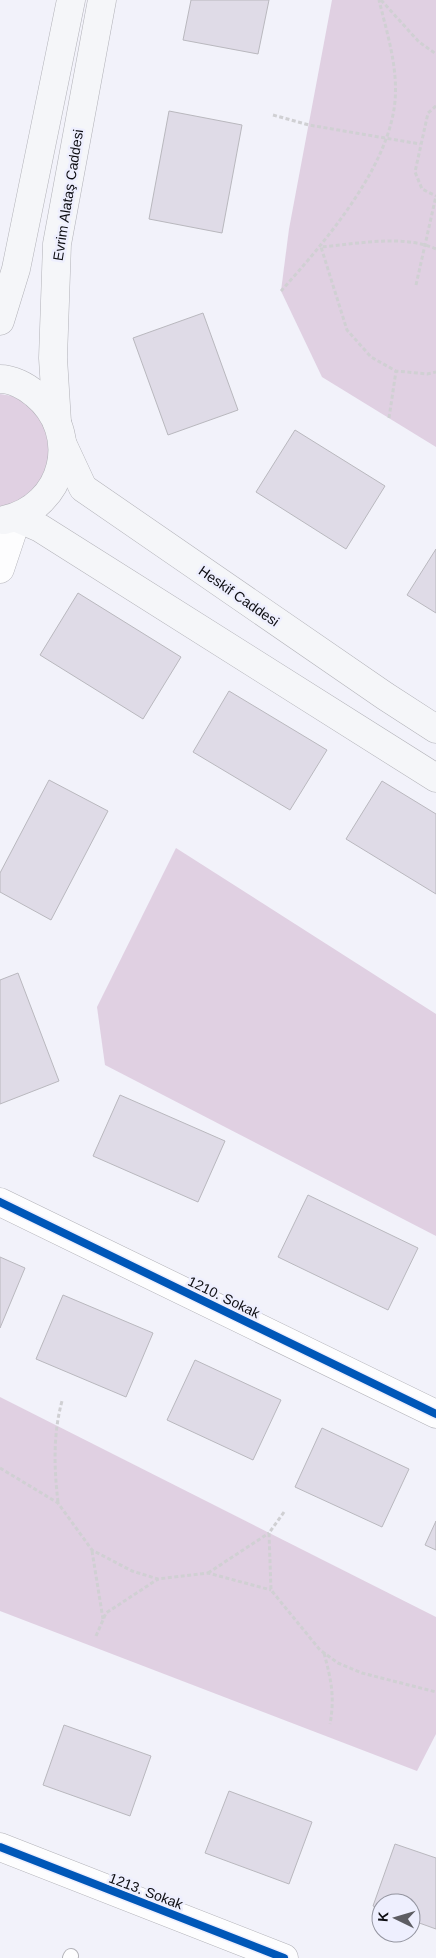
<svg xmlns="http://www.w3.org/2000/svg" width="436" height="1958" font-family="Helvetica,sans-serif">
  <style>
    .green { fill: #e0d0e2 }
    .building { fill: #dfdbe7; stroke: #b9b8be }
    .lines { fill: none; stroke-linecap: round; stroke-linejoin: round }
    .service-casing { stroke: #b2b2b8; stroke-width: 16 }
    .minor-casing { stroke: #b2b2b8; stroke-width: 29 }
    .tertiary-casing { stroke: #b2b2b8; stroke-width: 29 }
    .secondary-casing { stroke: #b2b2b8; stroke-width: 29 }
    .path { stroke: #d0d0d3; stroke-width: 3; stroke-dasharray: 4 2.5; stroke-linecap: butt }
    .service { stroke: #fdfdfe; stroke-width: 14 }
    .minor { stroke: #fdfdfe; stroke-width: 28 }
    .tertiary { stroke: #fdfdfe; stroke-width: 28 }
    .secondary { stroke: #f5f6f9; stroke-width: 28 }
    .cycleway-casing { stroke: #eeeffe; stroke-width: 11 }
    .cycleway { stroke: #0057b8; stroke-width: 8 }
    .labels { text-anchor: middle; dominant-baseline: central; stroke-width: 5; stroke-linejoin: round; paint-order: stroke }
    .street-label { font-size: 14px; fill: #0d0d12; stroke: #eeeffe }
  </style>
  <rect width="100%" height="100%" fill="#f2f2fa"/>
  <g class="green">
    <path d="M 332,0 L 436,0 L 436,447 L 322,377 L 281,291 L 289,229 Z"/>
    <path d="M 0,394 L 12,396 L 30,405 L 44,420 L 53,459 L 36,494 L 0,511 Z"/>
    <path d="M 176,848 L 436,1014 L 436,1236 L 105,1065 L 97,1007 Z"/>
    <path d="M 0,1397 L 436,1617 L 436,1734 L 417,1771 L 0,1611 Z"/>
  </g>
  <g class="building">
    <path d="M 191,0 L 269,0 L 258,54 L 183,40 Z"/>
    <path d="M 169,111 L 242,125 L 222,233 L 149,219 Z"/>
    <path d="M 203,313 L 238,410 L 168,435 L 133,338 Z"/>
    <path d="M 295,430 L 385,486 L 346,549 L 256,492 Z"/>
    <path d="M 436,549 L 436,613 L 407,595 Z"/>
    <path d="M 78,593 L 181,657 L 143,719 L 40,655 Z"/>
    <path d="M 229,691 L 327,750 L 290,810 L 193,752 Z"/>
    <path d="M 49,780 L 108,811 L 51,920 L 0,892 L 0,873 Z"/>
    <path d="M 382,781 L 436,814 L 436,894 L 346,839 Z"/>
    <path d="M 18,973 L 59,1081 L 0,1104 L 0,980 Z"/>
    <path d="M 120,1095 L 225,1141 L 198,1202 L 93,1156 Z"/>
    <path d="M 308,1195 L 418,1248 L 388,1310 L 278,1257 Z"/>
    <path d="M 0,1257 L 25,1268 L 0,1328 Z"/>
    <path d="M 63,1295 L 153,1333 L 126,1397 L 36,1359 Z"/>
    <path d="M 195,1360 L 281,1400 L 253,1460 L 167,1420 Z"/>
    <path d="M 322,1428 L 409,1469 L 382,1527 L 295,1487 Z"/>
    <path d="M 436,1521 L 436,1550 L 425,1545 Z"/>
    <path d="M 64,1725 L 151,1756 L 130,1816 L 43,1785 Z"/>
    <path d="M 229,1791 L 312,1822 L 289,1884 L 205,1853 Z"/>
    <path d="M 395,1844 L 436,1858 L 436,1929 L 411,1920 L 411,1903 L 381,1903 L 381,1909 L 373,1906 Z"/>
  </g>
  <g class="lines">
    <defs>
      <path id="service" d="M 70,1958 L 71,1956"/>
      <g id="minor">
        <path d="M 0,1202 L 436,1414"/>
        <path d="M 0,1847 L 284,1958"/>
      </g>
      <path id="tertiary" d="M 0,569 L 17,518"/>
      <g id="secondary">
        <path d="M 0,321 L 16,269 L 71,0"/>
        <path d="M 0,379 C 12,379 26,386 35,394 C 83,433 65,507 4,520"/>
        <path d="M 57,422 L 53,358 L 57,244 L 102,0"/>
        <path d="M 63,445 L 83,488 L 385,696 L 436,729"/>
        <path d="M 17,518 L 40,528 L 436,778"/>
      </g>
    </defs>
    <use href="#service" class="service-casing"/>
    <use href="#minor" class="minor-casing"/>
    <use href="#tertiary" class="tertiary-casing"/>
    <use href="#secondary" class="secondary-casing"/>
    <g class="path">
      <path d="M 381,0 L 419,42 L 436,54"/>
      <path d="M 436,106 L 428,113 L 415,172 L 422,189 L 436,196"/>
      <path d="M 273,115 L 309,125 L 420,144"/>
      <path d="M 436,249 C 403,234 357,244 321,247 L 347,330 L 371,357 L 396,371 L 427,374 L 436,372"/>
      <path d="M 416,285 L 436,196"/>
      <path d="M 281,291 C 324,243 389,168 395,101 C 398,67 387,33 379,0"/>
      <path d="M 389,418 L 396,371"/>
      <path d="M 0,1468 L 58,1503 L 92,1550 L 132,1571 L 158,1579 L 208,1573 L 271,1590"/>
      <path d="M 58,1502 C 54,1468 53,1434 62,1401"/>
      <path d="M 284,1512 L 269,1533 L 271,1590 L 320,1650 L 338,1663 L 362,1673 L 436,1692"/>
      <path d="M 92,1551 L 103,1619"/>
      <path d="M 208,1573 L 269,1533"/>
      <path d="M 96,1636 L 106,1613 L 158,1579"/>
      <path d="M 324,1653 C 331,1679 335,1697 330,1724"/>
    </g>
    <use href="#service" class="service"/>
    <use href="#minor" class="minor"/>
    <use href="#tertiary" class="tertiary"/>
    <use href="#secondary" class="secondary"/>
    <defs>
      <g id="cycleway">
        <path d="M 0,1202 L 436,1414"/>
        <path d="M 0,1847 L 284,1958"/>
      </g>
    </defs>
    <use href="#cycleway" class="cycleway-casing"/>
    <use href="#cycleway" class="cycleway"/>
  </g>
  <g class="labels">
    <g class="street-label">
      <text transform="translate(68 195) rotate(-81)">Evrim Alataş Caddesi</text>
      <text transform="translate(239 596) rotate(35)">Heskif Caddesi</text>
      <text transform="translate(224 1297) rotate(26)">1210. Sokak</text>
      <text transform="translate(146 1891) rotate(21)">1213. Sokak</text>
    </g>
  </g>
  <g transform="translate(396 1918) rotate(275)"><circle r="24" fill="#eeeffe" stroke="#9495a0"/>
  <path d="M0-4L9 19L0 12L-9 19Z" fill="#5d5d63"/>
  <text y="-8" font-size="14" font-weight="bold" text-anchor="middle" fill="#0d0d12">K</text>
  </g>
</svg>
